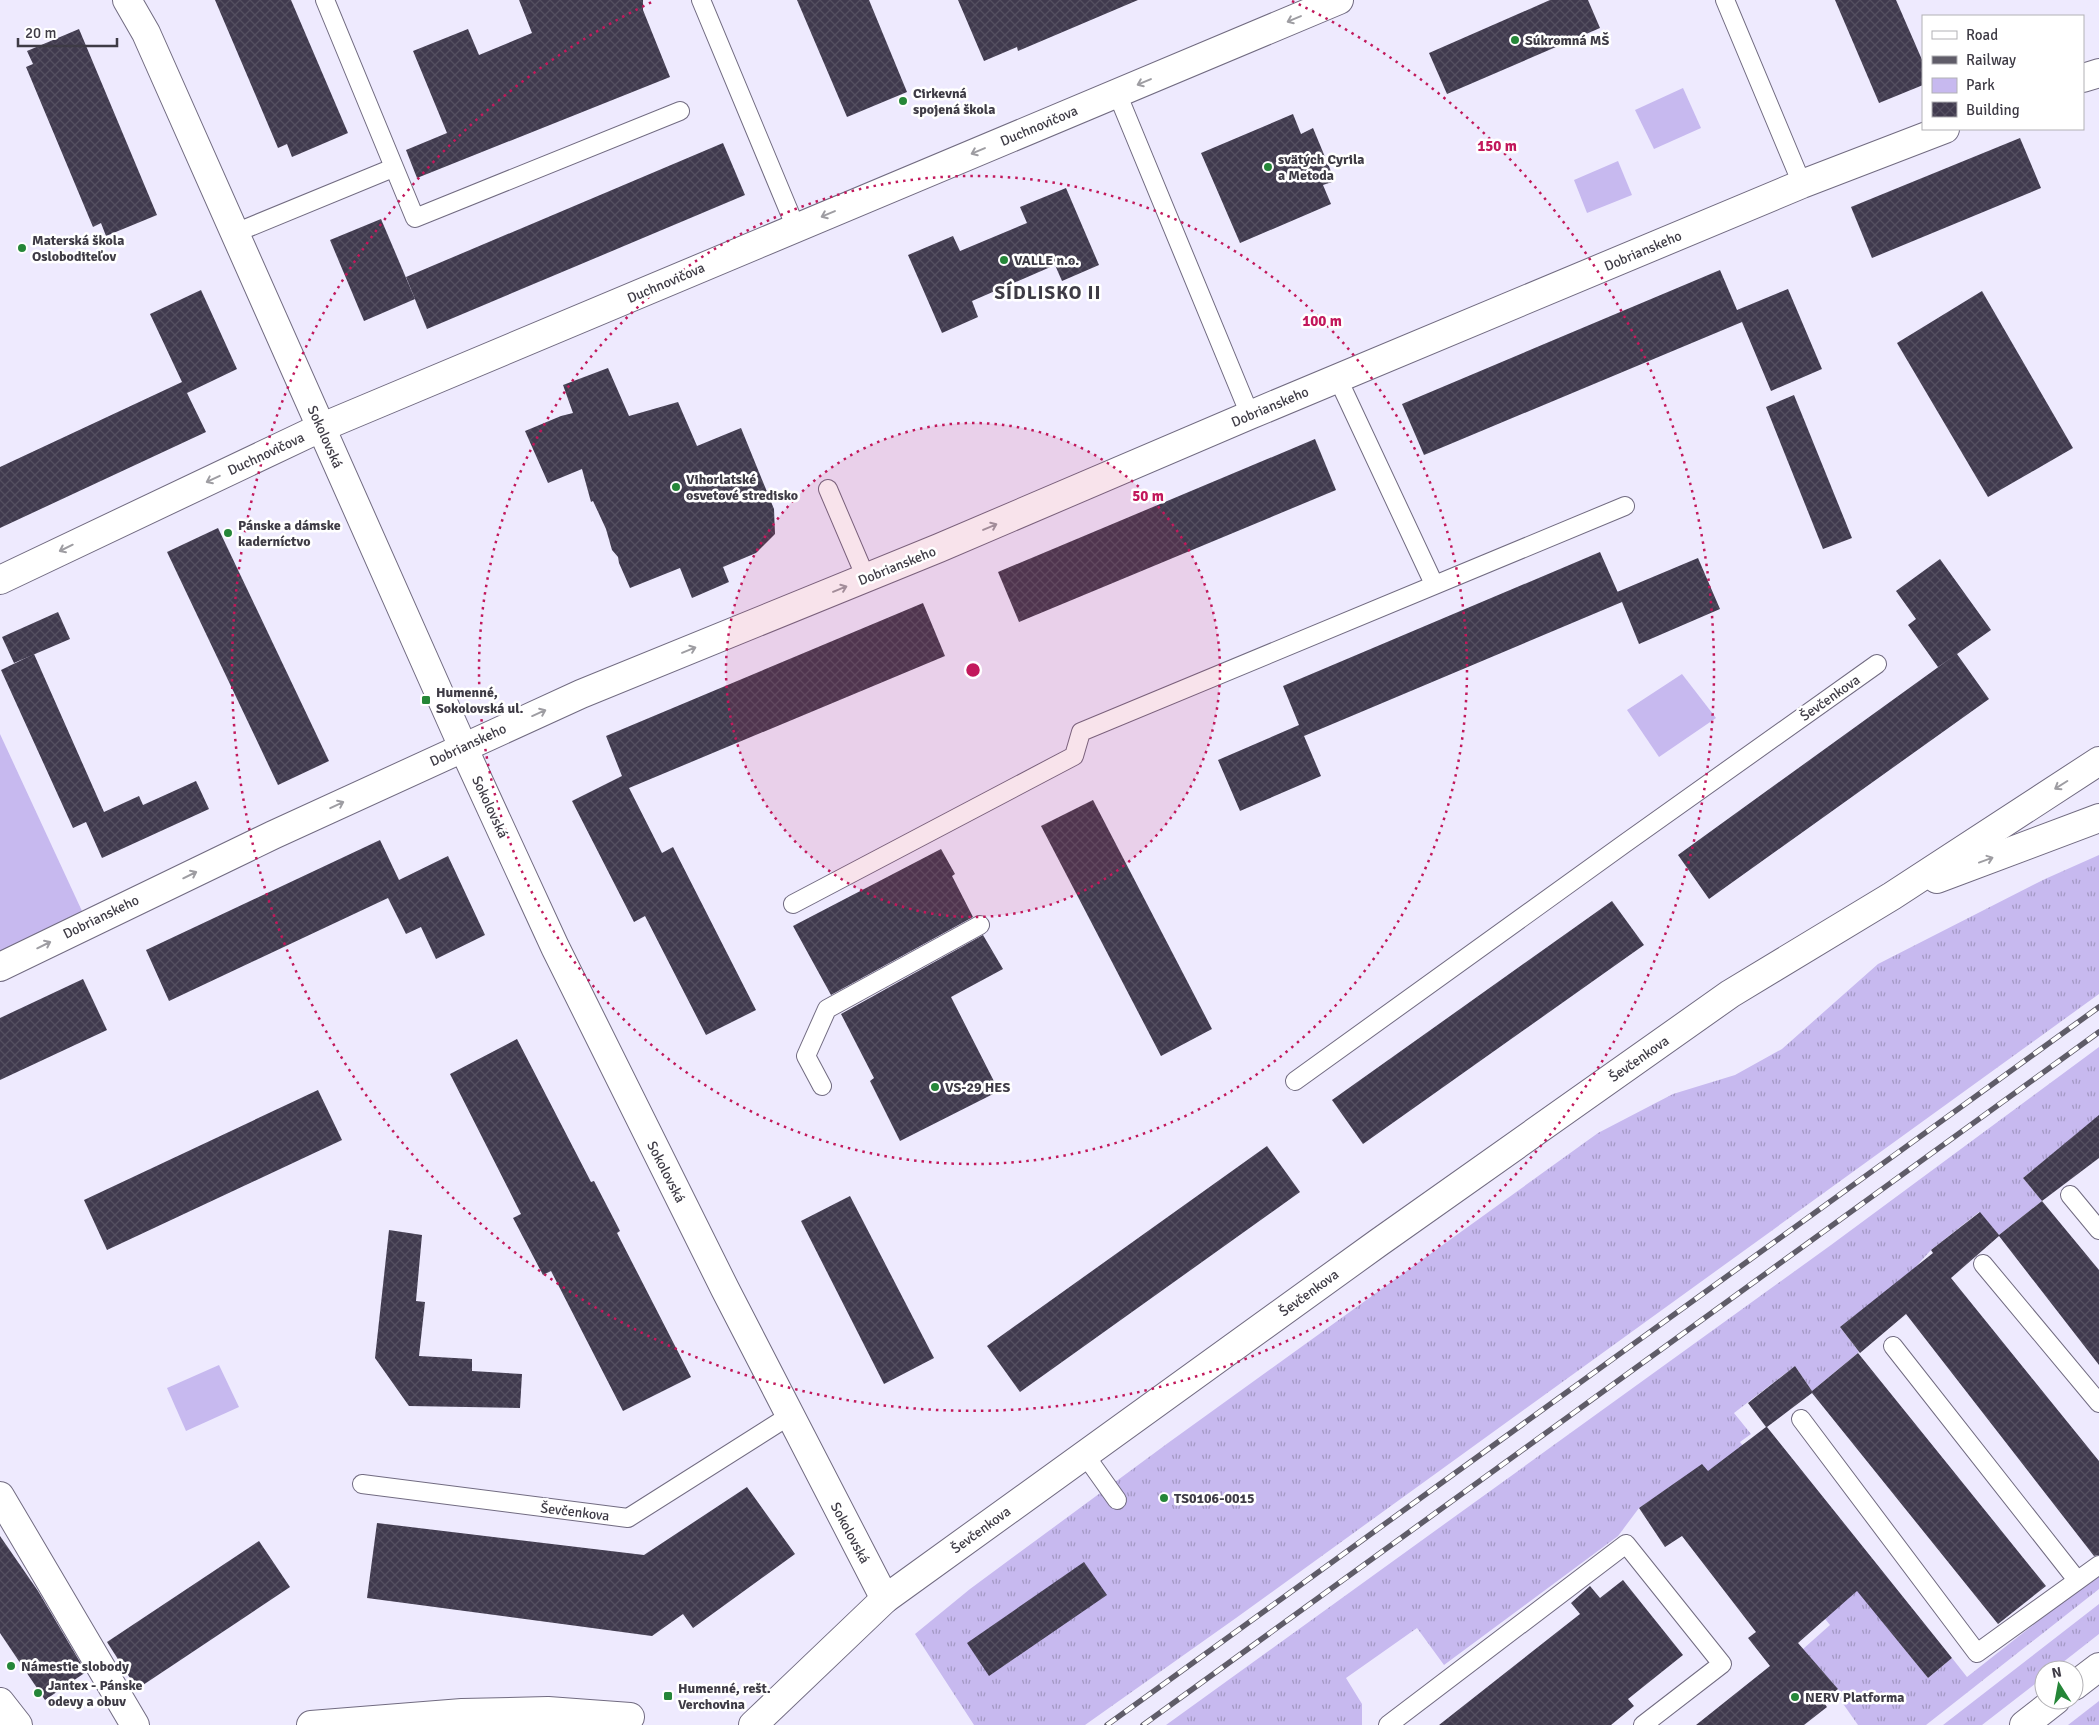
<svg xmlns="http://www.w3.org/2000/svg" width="2099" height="1725" font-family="Signika,sans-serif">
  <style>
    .grass { fill: url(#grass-tufts) }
    .park { fill: #c7b9ef }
    .building { fill: url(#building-cross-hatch) }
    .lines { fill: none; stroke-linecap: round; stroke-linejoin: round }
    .lane-casing { stroke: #716b81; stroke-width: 20 }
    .street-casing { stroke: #716b81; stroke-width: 30 }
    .secondary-casing { stroke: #716b81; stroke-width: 30 }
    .lane { stroke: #fff; stroke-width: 18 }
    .street { stroke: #fff; stroke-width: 28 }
    .secondary { stroke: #fff; stroke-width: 28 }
    .rail-casing { stroke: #5f5c68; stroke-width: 5.5 }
    .rail { stroke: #fff; stroke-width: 4; stroke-dasharray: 11; stroke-linecap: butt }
    .oneway { stroke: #9e9da2 }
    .ring { fill: none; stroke: #c2185b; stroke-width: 2.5; stroke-dasharray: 2.5 5 }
    .poi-dot { fill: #258638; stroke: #fff; stroke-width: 2 }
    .labels { text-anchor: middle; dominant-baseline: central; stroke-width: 5; stroke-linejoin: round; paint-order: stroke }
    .poi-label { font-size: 14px; font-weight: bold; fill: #3e3b45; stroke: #fff; text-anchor: start }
    .street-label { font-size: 14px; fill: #3e3b45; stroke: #fff }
    .district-label { font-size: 19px; font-weight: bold; letter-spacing: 1px; fill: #3e3b45; stroke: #fff }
    .centre { fill: #c2185b; stroke: #fff; stroke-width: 2.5 }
    .ring-label { font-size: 15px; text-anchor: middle; font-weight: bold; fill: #c2185b; stroke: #fff; stroke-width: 5; stroke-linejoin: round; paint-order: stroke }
  </style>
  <defs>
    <pattern id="grass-tufts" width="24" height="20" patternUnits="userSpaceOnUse" patternTransform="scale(1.25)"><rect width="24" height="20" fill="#c7b9ef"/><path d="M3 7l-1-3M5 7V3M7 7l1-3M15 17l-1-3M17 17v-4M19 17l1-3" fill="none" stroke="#a398c3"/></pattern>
    <pattern id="building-cross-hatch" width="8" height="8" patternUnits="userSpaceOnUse" patternTransform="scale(1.25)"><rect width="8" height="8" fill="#403a4e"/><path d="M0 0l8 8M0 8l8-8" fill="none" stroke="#544f60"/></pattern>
  </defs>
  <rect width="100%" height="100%" fill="#eeeafe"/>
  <g class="grass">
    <path d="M 2099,855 L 2099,994 L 1236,1618 L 1085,1725 L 974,1725 L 915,1634 L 970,1589 L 1168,1443 L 1598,1133 L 1673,1094 L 1735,1075 L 1782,1049 L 1878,964 L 2045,879 Z"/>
    <path d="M 2099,1047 L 2099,1116 L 2023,1178 L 2042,1201 L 1999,1235 L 1979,1212 L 1931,1250 L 1911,1272 L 1840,1327 L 1859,1352 L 1812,1391 L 1795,1366 L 1734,1413 L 1751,1434 L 1740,1442 L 1928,1678 L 1952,1658 L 1967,1677 L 2099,1573 L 2099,1589 L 1926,1725 L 1858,1725 L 1839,1698 L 1843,1695 L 1803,1649 L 1830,1625 L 1702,1465 L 1639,1508 L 1618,1536 L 1444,1665 L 1417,1628 L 1346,1678 L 1362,1704 L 1362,1725 L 1166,1725 L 1831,1245 Z"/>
    <path d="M 2099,1604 L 2099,1634 L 2053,1670 L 2044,1670 L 2044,1677 L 1982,1725 L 1943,1725 Z"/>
    <path d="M 2099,1701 L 2099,1725 L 2068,1725 Z"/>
  </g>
  <g class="park">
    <path d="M 1683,88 L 1701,128 L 1654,149 L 1635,110 Z"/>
    <path d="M 1618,161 L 1632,195 L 1587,213 L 1574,180 Z"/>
    <path d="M 1682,674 L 1716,718 L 1659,757 L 1627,710 Z"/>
    <path d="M 0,734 L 88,924 L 0,966 Z"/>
    <path d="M 219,1365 L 239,1407 L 186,1431 L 167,1388 Z"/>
  </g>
  <g class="building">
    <path d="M 215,0 L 291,0 L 348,133 L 292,157 L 287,144 L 278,148 Z"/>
    <path d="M 519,0 L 643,0 L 643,10 L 670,77 L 417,178 L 406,150 L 447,133 L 413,51 L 468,29 L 479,55 L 532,33 Z"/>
    <path d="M 797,0 L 869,0 L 907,92 L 847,117 Z"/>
    <path d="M 958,0 L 1138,0 L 1018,51 L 1017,47 L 984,61 Z"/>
    <path d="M 1550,0 L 1588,0 L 1600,28 L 1447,94 L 1429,53 Z"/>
    <path d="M 1835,0 L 1896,0 L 1923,62 L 1923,85 L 1879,103 Z"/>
    <path d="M 79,29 L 157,215 L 106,236 L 101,223 L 93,227 L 26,67 L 33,64 L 27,51 Z"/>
    <path d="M 1293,114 L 1301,134 L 1313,128 L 1335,181 L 1323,185 L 1331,204 L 1240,243 L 1201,153 Z"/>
    <path d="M 2020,138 L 2041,188 L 1872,258 L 1851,207 Z"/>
    <path d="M 723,143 L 745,195 L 427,329 L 406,277 Z"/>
    <path d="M 1066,188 L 1099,265 L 1062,281 L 1055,265 L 972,301 L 978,317 L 942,333 L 908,255 L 953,236 L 960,251 L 1027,223 L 1020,207 Z"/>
    <path d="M 381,219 L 415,299 L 364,321 L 330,240 Z"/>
    <path d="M 1720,270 L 1737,310 L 1788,289 L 1822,369 L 1771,391 L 1742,322 L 1424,455 L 1402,404 Z"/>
    <path d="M 201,290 L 237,369 L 187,393 L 206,432 L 0,528 L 0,467 L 182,382 L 150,314 Z"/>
    <path d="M 1982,291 L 2073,448 L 1988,497 L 1897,343 Z"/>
    <path d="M 608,368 L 629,416 L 678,402 L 697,446 L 741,428 L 774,509 L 775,534 L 756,553 L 723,567 L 729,582 L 692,598 L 680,568 L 630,588 L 619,563 L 618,557 L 612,550 L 606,529 L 593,501 L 591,502 L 582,469 L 548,483 L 525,431 L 561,416 L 573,413 L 563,385 Z"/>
    <path d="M 1794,395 L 1852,538 L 1823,549 L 1766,407 Z"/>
    <path d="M 1315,439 L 1336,490 L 1019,622 L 998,572 Z"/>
    <path d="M 218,528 L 329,761 L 278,785 L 167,552 Z"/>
    <path d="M 1600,552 L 1619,595 L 1617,592 L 1698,558 L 1720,609 L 1639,644 L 1622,602 L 1304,736 L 1321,776 L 1240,811 L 1218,760 L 1299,725 L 1283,686 Z"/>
    <path d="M 1940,559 L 1991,630 L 1957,654 L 1989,699 L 1709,899 L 1678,855 L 1955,655 L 1938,667 L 1908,625 L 1916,619 L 1896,591 Z"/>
    <path d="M 923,603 L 945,656 L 629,788 L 662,853 L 673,847 L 756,1010 L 706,1035 L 645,916 L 634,922 L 572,801 L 622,776 L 606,736 Z"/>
    <path d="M 58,612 L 70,639 L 14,663 L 2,637 Z"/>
    <path d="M 34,654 L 104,812 L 139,796 L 143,805 L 196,781 L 209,809 L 102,858 L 86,822 L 73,828 L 1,670 Z"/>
    <path d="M 1093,800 L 1212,1029 L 1161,1056 L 1041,826 Z"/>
    <path d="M 380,840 L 399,880 L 448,856 L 485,935 L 436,959 L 421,927 L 406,934 L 388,898 L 169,1001 L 146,950 Z"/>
    <path d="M 941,849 L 955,874 L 952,876 L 973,917 L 831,995 L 793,926 Z"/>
    <path d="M 1612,901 L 1644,945 L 1363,1144 L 1332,1100 Z"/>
    <path d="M 983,935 L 1003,969 L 951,997 L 999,1091 L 900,1141 L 870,1081 L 874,1078 L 841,1014 Z"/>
    <path d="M 83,979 L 107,1030 L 0,1080 L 0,1018 Z"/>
    <path d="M 517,1039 L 591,1182 L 594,1181 L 620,1231 L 617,1233 L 691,1377 L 623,1411 L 551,1271 L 543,1275 L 513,1218 L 521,1214 L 450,1074 Z"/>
    <path d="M 318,1090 L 342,1140 L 107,1250 L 84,1200 Z"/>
    <path d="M 2099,1115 L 2099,1158 L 2042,1201 L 2023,1178 Z"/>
    <path d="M 1267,1146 L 1300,1192 L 1020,1392 L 987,1346 Z"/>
    <path d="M 850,1196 L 934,1358 L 884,1384 L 801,1221 Z"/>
    <path d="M 2042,1201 L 2099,1270 L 2099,1365 L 1999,1236 L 1951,1278 L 2099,1461 L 2099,1555 L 2094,1556 L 1906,1314 L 1860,1353 L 1840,1327 L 1933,1253 L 1931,1250 L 1980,1212 L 1999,1235 Z"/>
    <path d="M 389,1230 L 422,1235 L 416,1301 L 425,1302 L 419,1356 L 472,1359 L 472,1371 L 522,1374 L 520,1408 L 409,1406 L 375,1358 Z"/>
    <path d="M 1858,1353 L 2046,1586 L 1998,1624 L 1812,1393 L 1767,1427 L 1952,1658 L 1928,1678 L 1857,1591 L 1798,1643 L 1838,1689 L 1823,1701 L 1827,1707 L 1804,1725 L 1696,1725 L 1770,1666 L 1748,1638 L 1756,1632 L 1682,1536 L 1665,1547 L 1639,1508 L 1702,1464 L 1708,1471 L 1766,1427 L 1748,1403 L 1795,1366 L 1812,1391 Z"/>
    <path d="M 747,1487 L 795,1554 L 693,1628 L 683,1614 L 652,1636 L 367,1598 L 377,1523 L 644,1555 Z"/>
    <path d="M 0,1536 L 38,1591 L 86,1672 L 45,1700 L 0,1633 Z"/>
    <path d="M 259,1541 L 290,1587 L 137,1689 L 107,1642 Z"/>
    <path d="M 1084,1562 L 1107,1595 L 989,1676 L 967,1643 Z"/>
    <path d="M 1623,1580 L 1683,1655 L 1628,1699 L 1634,1706 L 1611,1725 L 1439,1725 L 1580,1614 L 1571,1603 L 1590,1586 L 1600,1598 Z"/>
  </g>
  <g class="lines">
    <defs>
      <g id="lane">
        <path d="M 325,0 L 415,218 L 680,111"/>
        <path d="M 701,0 L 796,228"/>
        <path d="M 1725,0 L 1802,184"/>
        <path d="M 1117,93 L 1250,415"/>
        <path d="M 235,233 L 393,168"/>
        <path d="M 1338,379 L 1434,584"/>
        <path d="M 828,489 L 866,578"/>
        <path d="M 793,904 L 1074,756 L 1081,732 L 1625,506"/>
        <path d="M 1295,1081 L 1624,844 L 1877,664"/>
        <path d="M 822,1086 L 806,1056 L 827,1009 L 980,925"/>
        <path d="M 2070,1195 L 2099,1230"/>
        <path d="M 1983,1264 L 2099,1403"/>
        <path d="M 1893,1346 L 2077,1580"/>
        <path d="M 1801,1419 L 1977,1653 L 2099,1565"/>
        <path d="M 1085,1455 L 1117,1500"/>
        <path d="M 362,1484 L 628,1518 L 789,1416"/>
        <path d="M 1388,1725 L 1626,1544 L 1722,1664 L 1643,1725"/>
      </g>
      <g id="street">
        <path d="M 127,0 L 146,33 L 463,747 L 555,947 L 725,1289 L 885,1599"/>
        <path d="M 2083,78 L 2099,73"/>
        <path d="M 0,580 L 320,428 L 1339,0"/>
        <path d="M 0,967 L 273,835 L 581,694 L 939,548 L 1250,415 L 1802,184 L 1945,129"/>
        <path d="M 0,1496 L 135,1725"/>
        <path d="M 2074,1686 L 2099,1667"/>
        <path d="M 0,1702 L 18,1725"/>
        <path d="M 311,1725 L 462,1713 L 548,1711 L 630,1717"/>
        <path d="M 2024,1725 L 2056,1700"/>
      </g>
      <g id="secondary">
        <path d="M 1937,879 L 2099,818"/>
        <path d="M 753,1725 L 885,1599 L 1378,1243 L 1730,994 L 1892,896 L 2099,761"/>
      </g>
    </defs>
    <use href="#lane" class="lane-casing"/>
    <use href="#street" class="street-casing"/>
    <use href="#secondary" class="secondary-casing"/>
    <use href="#lane" class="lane"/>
    <use href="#street" class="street"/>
    <use href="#secondary" class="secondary"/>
    <defs>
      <g id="rail">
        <path d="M 1107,1725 L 2099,1007"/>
        <path d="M 1143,1725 L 2099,1032"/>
      </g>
    </defs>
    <use href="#rail" class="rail-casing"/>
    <use href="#rail" class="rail"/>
  </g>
  <defs><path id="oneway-shaft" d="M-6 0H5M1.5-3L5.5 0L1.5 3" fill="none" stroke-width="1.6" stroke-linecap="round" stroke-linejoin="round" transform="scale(1.25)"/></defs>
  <g class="oneway">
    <use href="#oneway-shaft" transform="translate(1294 19) rotate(157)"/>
    <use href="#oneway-shaft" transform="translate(1144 82) rotate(157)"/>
    <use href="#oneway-shaft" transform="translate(978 151) rotate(157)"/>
    <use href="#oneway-shaft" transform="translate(828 214) rotate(157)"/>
    <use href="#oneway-shaft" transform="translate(213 479) rotate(155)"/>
    <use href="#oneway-shaft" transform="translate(990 527) rotate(-23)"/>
    <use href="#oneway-shaft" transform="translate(66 548) rotate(154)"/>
    <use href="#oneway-shaft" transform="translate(840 589) rotate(-22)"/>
    <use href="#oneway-shaft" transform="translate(689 650) rotate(-22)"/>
    <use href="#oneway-shaft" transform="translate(539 713) rotate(-24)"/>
    <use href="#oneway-shaft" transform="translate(2061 785) rotate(148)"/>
    <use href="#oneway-shaft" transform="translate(337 805) rotate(-25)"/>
    <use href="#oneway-shaft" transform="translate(1986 860) rotate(-20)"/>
    <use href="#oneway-shaft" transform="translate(190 875) rotate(-26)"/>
    <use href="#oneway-shaft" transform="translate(44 945) rotate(-26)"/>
  </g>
  <circle cx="973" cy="670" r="247" fill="#c2185b" fill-opacity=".12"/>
  <g class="ring">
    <circle cx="973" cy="670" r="247"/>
    <circle cx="973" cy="670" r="494"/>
    <path d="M1292 1A741 741 0 1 1 654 1"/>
  </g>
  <g class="poi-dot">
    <circle cx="1515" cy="40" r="5"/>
    <circle cx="903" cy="101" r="5"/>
    <circle cx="1268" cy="167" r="5"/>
    <circle cx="22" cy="248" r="5"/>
    <circle cx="1004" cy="260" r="5"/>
    <circle cx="676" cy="487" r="5"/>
    <circle cx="228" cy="533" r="5"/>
    <rect x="421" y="695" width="10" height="10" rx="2.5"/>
    <circle cx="935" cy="1087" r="5"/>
    <circle cx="1164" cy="1498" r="5"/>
    <circle cx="11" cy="1666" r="5"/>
    <circle cx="38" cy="1693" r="5"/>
    <rect x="663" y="1691" width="10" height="10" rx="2.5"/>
    <circle cx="1795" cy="1697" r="5"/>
  </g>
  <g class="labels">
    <g class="poi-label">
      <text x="1525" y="40">Súkromná MŠ</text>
      <text x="913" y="93">Cirkevná<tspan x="913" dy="16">spojená škola</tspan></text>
      <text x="1278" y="159">svätých Cyrila<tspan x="1278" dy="16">a Metoda</tspan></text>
      <text x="32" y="240">Materská škola<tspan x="32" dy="16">Osloboditeľov</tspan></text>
      <text x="1014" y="260">VALLE n.o.</text>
      <text x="686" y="479">Vihorlatské<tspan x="686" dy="16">osvetové stredisko</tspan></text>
      <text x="238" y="525">Pánske a dámske<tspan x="238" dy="16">kaderníctvo</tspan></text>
      <text x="436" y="692">Humenné,<tspan x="436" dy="16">Sokolovská ul.</tspan></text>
      <text x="945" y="1087">VS-29 HES</text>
      <text x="1174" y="1498">TS0106-0015</text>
      <text x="21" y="1666">Námestie slobody</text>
      <text x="48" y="1685">Jantex - Pánske<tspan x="48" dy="16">odevy a obuv</tspan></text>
      <text x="678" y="1688">Humenné, rešt.<tspan x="678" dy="16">Verchovina</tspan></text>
      <text x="1805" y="1697">NERV Platforma</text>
    </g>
    <g class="street-label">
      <text transform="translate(1039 126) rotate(-23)">Duchnovičova</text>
      <text transform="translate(1643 251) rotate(-23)">Dobrianskeho</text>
      <text transform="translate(666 283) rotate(-23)">Duchnovičova</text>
      <text transform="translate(1270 407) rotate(-23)">Dobrianskeho</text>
      <text transform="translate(325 437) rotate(66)">Sokolovská</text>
      <text transform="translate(266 454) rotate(-25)">Duchnovičova</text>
      <text transform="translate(897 566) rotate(-22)">Dobrianskeho</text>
      <text transform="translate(1830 698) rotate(-35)">Ševčenkova</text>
      <text transform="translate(468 745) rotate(-25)">Dobrianskeho</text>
      <text transform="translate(490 807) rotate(65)">Sokolovská</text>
      <text transform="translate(101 917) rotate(-26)">Dobrianskeho</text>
      <text transform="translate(1639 1059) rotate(-35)">Ševčenkova</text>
      <text transform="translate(666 1172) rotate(63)">Sokolovská</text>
      <text transform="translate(1309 1293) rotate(-36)">Ševčenkova</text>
      <text transform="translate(575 1512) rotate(7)">Ševčenkova</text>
      <text transform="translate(981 1530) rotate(-36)">Ševčenkova</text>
      <text transform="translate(850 1533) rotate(62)">Sokolovská</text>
    </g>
    <g class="district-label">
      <text x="1048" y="293">SÍDLISKO II</text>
    </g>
  </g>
  <circle cx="973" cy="670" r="8" class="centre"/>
  <g class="ring-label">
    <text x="1497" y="151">150 m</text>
    <text x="1322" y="326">100 m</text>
    <text x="1148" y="501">50 m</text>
  </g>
  <rect x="1922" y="15" width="162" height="115" fill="#ffffff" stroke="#b2b1b5"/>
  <rect x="1932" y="31" width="25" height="8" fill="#ffffff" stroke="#b2b1b5"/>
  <text x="1966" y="40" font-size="15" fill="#3e3b45">Road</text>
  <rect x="1932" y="56" width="25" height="8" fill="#5f5c68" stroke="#b2b1b5"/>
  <text x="1966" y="65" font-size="15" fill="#3e3b45">Railway</text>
  <rect x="1932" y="78" width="25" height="15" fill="#c7b9ef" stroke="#b2b1b5"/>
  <text x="1966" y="90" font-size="15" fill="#3e3b45">Park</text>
  <rect x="1932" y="102" width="25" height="15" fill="url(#building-cross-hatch)" stroke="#b2b1b5"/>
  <text x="1966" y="115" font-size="15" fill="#3e3b45">Building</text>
  <g transform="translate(2059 1685) rotate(349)"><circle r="24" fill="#ffffff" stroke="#b2b1b5"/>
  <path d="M0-4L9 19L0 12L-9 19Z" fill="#258638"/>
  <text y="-8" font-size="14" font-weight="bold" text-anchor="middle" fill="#3e3b45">N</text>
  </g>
  <path d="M18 38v8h99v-8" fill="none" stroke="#3e3b45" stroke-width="2.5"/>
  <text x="25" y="38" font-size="15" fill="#3e3b45" stroke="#ffffff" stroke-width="4" paint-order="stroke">20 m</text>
</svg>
